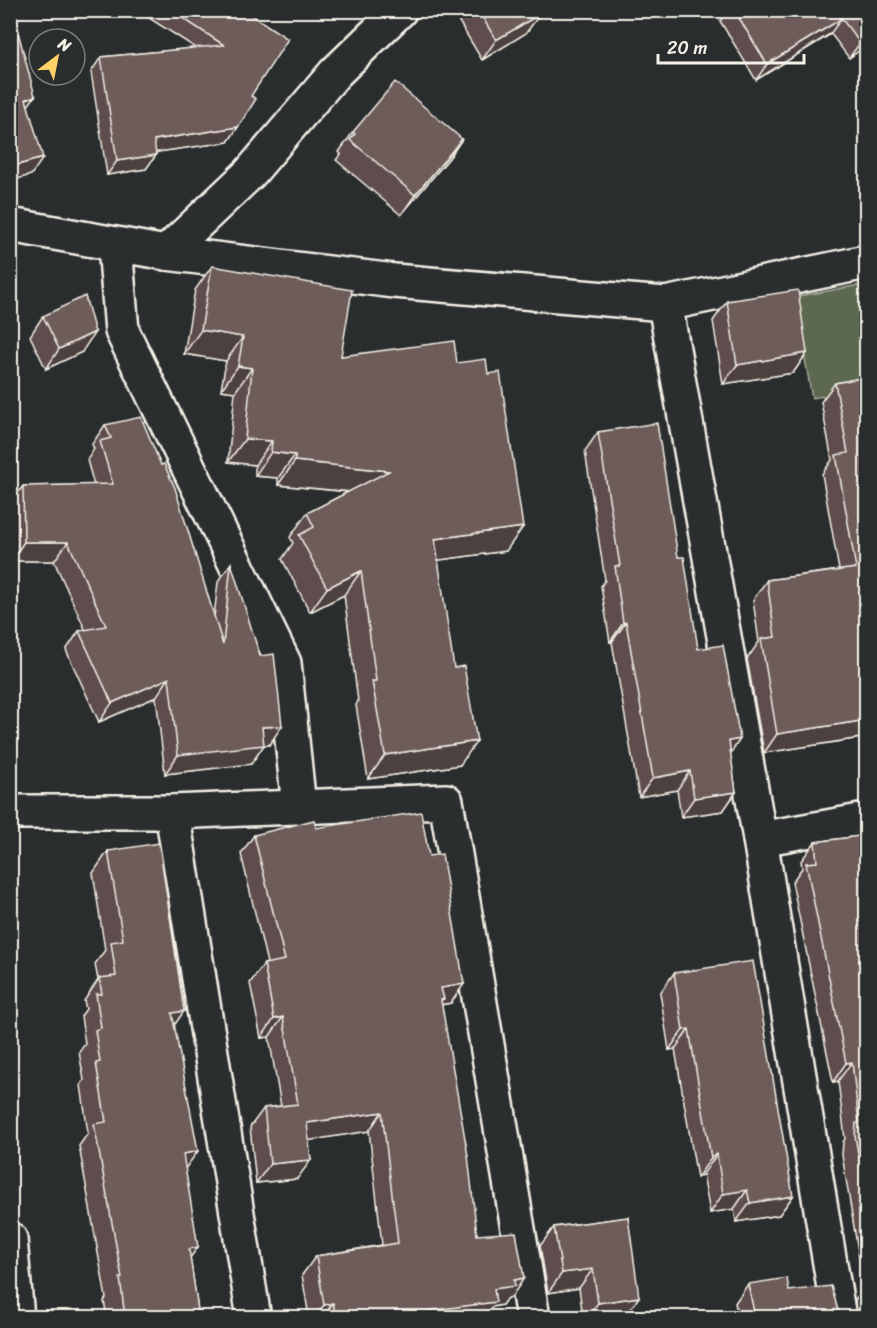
<svg xmlns="http://www.w3.org/2000/svg" width="877" height="1328" font-family="Sriracha,sans-serif">
  <style>
    .green { fill: #5c6850; stroke: #a8ac9c; stroke-width: 1.5 }
    .lines { fill: none; stroke-linecap: round; stroke-linejoin: round }
    .minor-casing { stroke: #f4f1e8; stroke-width: 38 }
    .minor { stroke: #2a2d2e; stroke-width: 33 }
    .wall { fill: #5f4e4d; stroke: #f4f1e8; stroke-width: 1.5 }
    .shaded-wall { fill: #4d403f; stroke: #f4f1e8; stroke-width: 1.5 }
    .building { fill: #6e5b5a; stroke: #f4f1e8; stroke-width: 1.5 }
  </style>
  <rect width="100%" height="100%" fill="#2a2d2e"/>
  <filter id="ink" filterUnits="userSpaceOnUse"><feTurbulence type="fractalNoise" baseFrequency=".0167" numOctaves="2"/><feDisplacementMap in="SourceGraphic" scale="12" xChannelSelector="R" yChannelSelector="G"/><feConvolveMatrix kernelMatrix="1 2 1 2 8 2 1 2 1" color-interpolation-filters="sRGB"/></filter>
  <g filter="url(#ink)">
    <path class="green" d="M 866,284 L 866,389 L 812,398 L 794,297 Z"/>
    <g class="lines">
      <defs>
        <g id="minor">
          <path d="M 10,225 L 166,253 L 394,281 L 665,304 L 866,262"/>
          <path d="M 115,245 L 122,331 L 284,663 L 299,807"/>
          <path d="M 166,253 L 250,173 L 335,73 L 400,10"/>
          <path d="M 665,304 L 760,839 L 839,1318"/>
          <path d="M 10,812 L 172,812 L 446,801 L 533,1318"/>
          <path d="M 172,812 L 254,1318"/>
          <path d="M 760,839 L 866,820"/>
          <path d="M 10,1239 L 17,1318"/>
        </g>
      </defs>
      <use href="#minor" class="minor-casing"/>
      <use href="#minor" class="minor"/>
    </g>
    <g class="wall">
      <path d="M 153,10 L 244,10 L 251,96 L 238,127 L 228,142 L 156,152 L 156,155 L 146,169 L 107,175 L 91,72 L 101,57 L 196,48 L 149,18 Z"/>
      <path d="M 458,10 L 538,10 L 540,14 L 526,33 L 482,60 L 455,15 Z"/>
      <path d="M 728,10 L 867,10 L 867,45 L 849,58 L 831,34 L 756,80 L 720,21 Z"/>
      <path d="M 353,132 L 462,139 L 449,158 L 401,215 L 336,160 L 341,154 L 339,152 Z"/>
      <path d="M 212,266 L 341,356 L 457,363 L 506,551 L 438,560 L 460,765 L 368,779 L 356,705 L 358,701 L 344,595 L 310,612 L 282,559 L 293,543 L 290,537 L 307,513 L 348,492 L 278,485 L 278,478 L 255,476 L 255,465 L 228,462 L 235,392 L 221,390 L 226,361 L 184,354 L 195,290 Z"/>
      <path d="M 727,301 L 807,353 L 793,373 L 723,384 L 713,321 Z"/>
      <path d="M 43,316 L 82,352 L 46,369 L 30,336 Z"/>
      <path d="M 867,377 L 867,737 L 764,753 L 747,659 L 759,642 L 753,600 L 767,580 L 839,570 L 822,474 L 832,460 L 821,402 L 835,383 Z"/>
      <path d="M 105,425 L 214,617 L 218,582 L 231,563 L 269,745 L 264,745 L 251,764 L 165,774 L 156,697 L 99,722 L 66,650 L 79,631 L 85,629 L 54,561 L 11,561 L 10,504 L 23,486 L 94,485 L 87,460 L 94,449 L 92,444 Z"/>
      <path d="M 598,432 L 678,557 L 698,649 L 740,739 L 730,753 L 736,792 L 723,811 L 681,817 L 677,790 L 639,797 L 612,642 L 610,642 L 601,586 L 605,580 L 585,451 Z"/>
      <path d="M 316,828 L 451,1003 L 441,1005 L 477,1235 L 511,1298 L 507,1298 L 502,1305 L 492,1307 L 485,1317 L 309,1317 L 302,1275 L 316,1256 L 382,1245 L 369,1131 L 309,1140 L 297,1179 L 256,1183 L 250,1127 L 264,1108 L 281,1106 L 269,1037 L 261,1038 L 250,983 L 264,964 L 267,963 L 241,854 L 254,835 Z"/>
      <path d="M 867,835 L 867,1317 L 738,1317 L 735,1303 L 748,1284 L 789,1291 L 838,1310 L 845,1316 L 856,1317 L 855,1300 L 864,1287 L 842,1155 L 843,1142 L 845,1139 L 838,1081 L 833,1082 L 792,882 L 802,868 L 801,861 L 815,842 Z"/>
      <path d="M 108,851 L 184,1011 L 174,1024 L 185,1169 L 190,1258 L 199,1317 L 107,1317 L 104,1301 L 106,1298 L 79,1146 L 88,1133 L 81,1085 L 84,1080 L 79,1052 L 85,1044 L 81,1016 L 86,1009 L 84,1001 L 98,980 L 95,964 L 105,950 L 93,873 Z"/>
      <path d="M 674,973 L 793,1196 L 779,1215 L 736,1222 L 734,1209 L 710,1213 L 703,1174 L 697,1178 L 675,1049 L 669,1050 L 660,993 Z"/>
      <path d="M 628,1217 L 625,1317 L 583,1317 L 579,1288 L 548,1293 L 540,1246 L 554,1227 Z"/>
    </g>
    <g class="shaded-wall">
      <path d="M 540,14 L 526,33 L 482,60 L 496,40 Z"/>
      <path d="M 841,19 L 830,34 L 756,80 L 767,64 Z"/>
      <path d="M 867,38 L 867,45 L 849,58 L 860,43 Z"/>
      <path d="M 35,96 L 23,113 L 26,99 Z"/>
      <path d="M 238,127 L 228,142 L 144,154 L 154,140 Z"/>
      <path d="M 462,139 L 449,158 L 401,215 L 415,195 Z"/>
      <path d="M 156,155 L 146,169 L 107,175 L 117,161 Z"/>
      <path d="M 43,158 L 31,175 L 10,181 L 10,167 Z"/>
      <path d="M 201,330 L 243,337 L 226,361 L 184,354 Z"/>
      <path d="M 95,332 L 82,352 L 46,369 L 59,349 Z"/>
      <path d="M 807,353 L 793,373 L 723,384 L 737,365 Z"/>
      <path d="M 238,366 L 252,368 L 235,392 L 221,390 Z"/>
      <path d="M 245,439 L 272,441 L 255,465 L 228,462 Z"/>
      <path d="M 271,452 L 295,455 L 278,478 L 255,476 Z"/>
      <path d="M 295,461 L 389,471 L 373,494 L 278,485 Z"/>
      <path d="M 523,527 L 506,551 L 418,563 L 435,539 Z"/>
      <path d="M 24,542 L 68,542 L 54,561 L 11,561 Z"/>
      <path d="M 361,571 L 344,595 L 310,612 L 327,588 Z"/>
      <path d="M 626,622 L 612,642 L 610,642 L 623,623 Z"/>
      <path d="M 169,678 L 156,697 L 99,722 L 112,703 Z"/>
      <path d="M 867,720 L 867,737 L 764,753 L 777,734 Z"/>
      <path d="M 282,726 L 269,745 L 264,745 L 251,764 L 165,774 L 178,755 L 262,727 Z"/>
      <path d="M 740,739 L 727,759 L 729,741 Z"/>
      <path d="M 477,741 L 460,765 L 368,779 L 385,755 Z"/>
      <path d="M 690,771 L 677,790 L 639,797 L 653,778 Z"/>
      <path d="M 736,792 L 723,811 L 681,817 L 694,798 Z"/>
      <path d="M 464,984 L 451,1003 L 439,1005 L 441,988 Z"/>
      <path d="M 184,1011 L 169,1033 L 172,1013 Z"/>
      <path d="M 283,1017 L 269,1037 L 261,1038 L 274,1019 Z"/>
      <path d="M 689,1029 L 675,1049 L 669,1050 L 683,1030 Z"/>
      <path d="M 852,1062 L 838,1081 L 833,1082 L 846,1063 Z"/>
      <path d="M 382,1112 L 369,1131 L 293,1143 L 307,1123 Z"/>
      <path d="M 198,1151 L 182,1173 L 183,1154 Z"/>
      <path d="M 717,1154 L 703,1174 L 697,1178 L 711,1158 Z"/>
      <path d="M 311,1160 L 297,1179 L 256,1183 L 270,1164 Z"/>
      <path d="M 747,1190 L 734,1209 L 710,1213 L 723,1194 Z"/>
      <path d="M 793,1196 L 779,1215 L 736,1222 L 750,1203 Z"/>
      <path d="M 198,1247 L 182,1269 L 189,1249 Z"/>
      <path d="M 593,1269 L 579,1288 L 548,1293 L 562,1273 Z"/>
      <path d="M 524,1278 L 511,1298 L 507,1298 L 502,1305 L 492,1307 L 485,1317 L 402,1317 L 404,1314 L 494,1289 L 514,1280 Z"/>
      <path d="M 639,1297 L 625,1317 L 587,1317 L 598,1303 Z"/>
      <path d="M 333,1303 L 323,1317 L 315,1317 L 324,1305 Z"/>
    </g>
    <g class="building">
      <path d="M 170,10 L 244,10 L 288,39 L 251,96 L 256,99 L 238,127 L 154,140 L 156,155 L 117,161 L 101,57 L 224,45 Z"/>
      <path d="M 478,10 L 538,10 L 540,14 L 496,40 Z"/>
      <path d="M 734,10 L 835,10 L 841,19 L 767,64 Z"/>
      <path d="M 835,10 L 867,10 L 867,38 L 860,43 Z"/>
      <path d="M 14,17 L 35,96 L 26,99 L 43,158 L 10,167 L 10,18 Z"/>
      <path d="M 395,82 L 462,139 L 415,195 L 350,140 L 355,134 L 353,132 Z"/>
      <path d="M 212,266 L 352,290 L 341,356 L 454,341 L 457,363 L 486,359 L 488,374 L 500,372 L 523,527 L 435,539 L 454,668 L 464,666 L 477,741 L 385,755 L 372,681 L 376,681 L 361,571 L 327,588 L 299,535 L 314,527 L 307,513 L 389,471 L 295,461 L 295,455 L 271,452 L 272,441 L 245,439 L 252,368 L 238,366 L 243,337 L 201,330 Z"/>
      <path d="M 798,290 L 807,353 L 737,365 L 727,301 Z"/>
      <path d="M 85,296 L 95,332 L 59,349 L 43,316 Z"/>
      <path d="M 867,377 L 867,720 L 777,734 L 761,639 L 775,637 L 767,580 L 856,568 L 836,455 L 848,453 L 835,383 Z"/>
      <path d="M 141,417 L 161,465 L 164,464 L 175,488 L 223,645 L 231,563 L 260,656 L 274,654 L 282,726 L 262,727 L 264,745 L 178,755 L 169,678 L 112,703 L 79,631 L 106,626 L 68,542 L 24,542 L 23,486 L 113,484 L 100,441 L 111,438 L 105,425 Z"/>
      <path d="M 657,423 L 678,557 L 684,557 L 698,649 L 723,645 L 740,739 L 729,741 L 736,792 L 694,798 L 690,771 L 653,778 L 626,622 L 623,623 L 615,566 L 620,566 L 598,432 Z"/>
      <path d="M 421,812 L 429,856 L 442,854 L 464,984 L 441,988 L 444,999 L 441,1000 L 468,1156 L 477,1235 L 516,1232 L 524,1278 L 514,1280 L 515,1286 L 494,1289 L 496,1302 L 404,1314 L 405,1317 L 336,1317 L 333,1303 L 324,1305 L 316,1256 L 398,1243 L 382,1112 L 307,1123 L 311,1160 L 270,1164 L 264,1108 L 298,1104 L 283,1017 L 274,1019 L 264,964 L 285,960 L 254,835 L 314,820 L 316,828 Z"/>
      <path d="M 867,835 L 867,1204 L 855,1136 L 856,1123 L 859,1123 L 852,1062 L 846,1063 L 806,863 L 817,862 L 815,842 Z"/>
      <path d="M 159,843 L 184,1011 L 172,1013 L 198,1151 L 183,1154 L 198,1247 L 189,1249 L 199,1317 L 125,1317 L 120,1278 L 122,1278 L 94,1124 L 106,1122 L 96,1063 L 100,1062 L 95,1030 L 101,1028 L 96,994 L 102,994 L 99,978 L 116,976 L 111,942 L 123,940 L 108,851 Z"/>
      <path d="M 753,961 L 793,1196 L 750,1203 L 747,1190 L 723,1194 L 717,1154 L 711,1158 L 689,1029 L 683,1030 L 674,973 Z"/>
      <path d="M 628,1217 L 639,1297 L 598,1303 L 593,1269 L 562,1273 L 554,1227 Z"/>
      <path d="M 787,1278 L 789,1291 L 831,1286 L 838,1310 L 845,1316 L 855,1317 L 864,1314 L 867,1310 L 867,1317 L 755,1317 L 748,1284 Z"/>
    </g>
  </g>
  <rect width="877" height="1328" fill="none" stroke="#2a2d2e" stroke-width="36"/>
  <rect x="18" y="18" width="841" height="1292" fill="none" stroke="#f4f1e8" stroke-width="2" filter="url(#ink)"/>
  <g transform="translate(57 57) rotate(32)"><circle r="28" fill="#2a2d2e" stroke="#7b7b78" stroke-width="1.5"/>
  <path d="M0-4.5L10 22L0 15L-10 22Z" fill="#ffd166"/>
  <text y="-9" font-size="16" font-weight="bold" text-anchor="middle" fill="#f4f1e8">N</text>
  </g>
  <path d="M658 54v9h146v-9" fill="none" stroke="#f4f1e8" stroke-width="3"/>
  <text x="667" y="54" font-size="18" fill="#f4f1e8" stroke="#2a2d2e" stroke-width="4.5" paint-order="stroke">20 m</text>
</svg>
